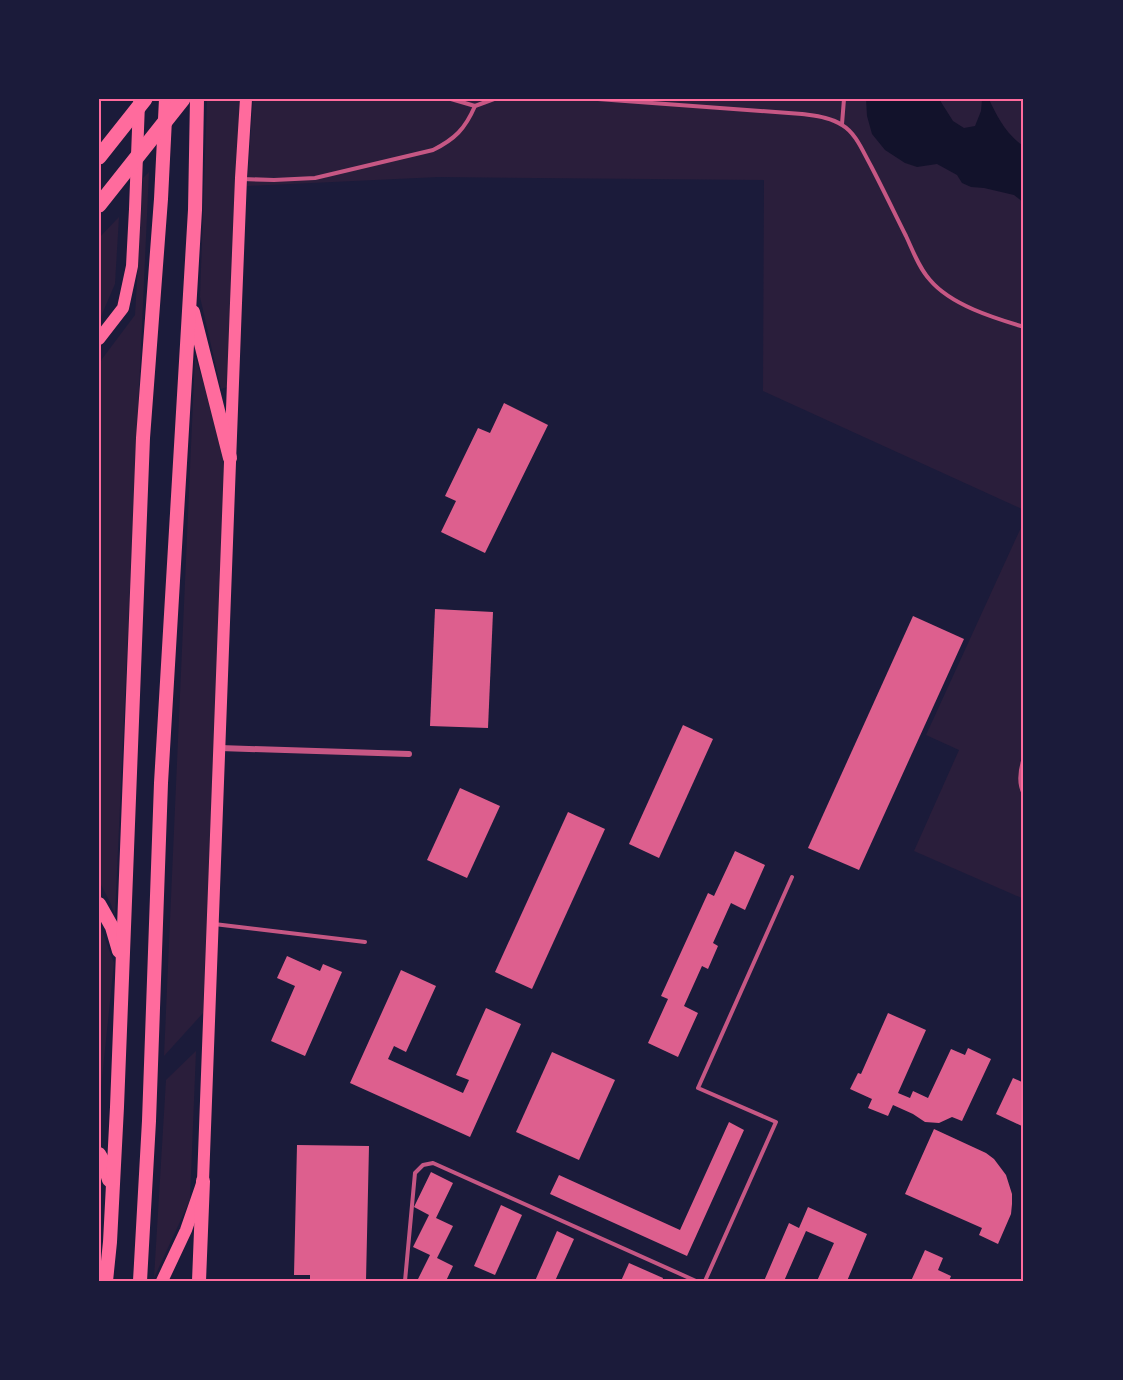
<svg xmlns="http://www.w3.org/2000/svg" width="1123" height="1380" font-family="'Exo 2',sans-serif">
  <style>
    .green { fill: #2a1e3b }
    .water { fill: #12122b }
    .building { fill: #dd5f8e }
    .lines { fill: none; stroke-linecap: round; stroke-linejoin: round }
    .service { stroke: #c65784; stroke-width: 4 }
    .minor { stroke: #c65784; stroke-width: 6 }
    .secondary { stroke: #ff6b9d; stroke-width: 12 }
    .primary { stroke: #ff6b9d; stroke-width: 14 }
    .motorway { stroke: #ff6b9d; stroke-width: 15 }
    .neatline { fill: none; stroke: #ff6b9d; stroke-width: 2 }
  </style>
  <rect width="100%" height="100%" fill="#1b1b3a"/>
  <g class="green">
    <path d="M 207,99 L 244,99 L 227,387 L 221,389 L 200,297 Z"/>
    <path d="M 253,99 L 1024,99 L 1024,510 L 763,391 L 764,180 L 438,177 L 247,186 Z"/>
    <path d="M 149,172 L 115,915 L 110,902 L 99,881 L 99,365 L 102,359 L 135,315 L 143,178 Z"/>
    <path d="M 119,217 L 115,284 L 99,321 L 99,238 Z"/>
    <path d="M 195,356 L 230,465 L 213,759 L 203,1013 L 164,1056 Z"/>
    <path d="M 1024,521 L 1024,899 L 914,851 L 959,750 L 926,735 Z"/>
    <path d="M 99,923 L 114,963 L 99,1107 Z"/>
    <path d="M 196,1051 L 190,1200 L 154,1278 L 166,1080 Z"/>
  </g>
  <path class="water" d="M 866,99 L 941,99 L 941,102 L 953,121 L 964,128 L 975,126 L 981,111 L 982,99 L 989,99 C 996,115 1008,137 1024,146 L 1024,203 L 1014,195 L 984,188 L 971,187 L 962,183 L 957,175 L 937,164 L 917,167 L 905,163 L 885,150 L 872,134 L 867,116 Z"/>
  <g class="building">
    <path d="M 504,403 L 548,425 L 485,553 L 441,532 L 456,501 L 445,496 L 478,428 L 490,433 Z"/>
    <path d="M 435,609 L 493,612 L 488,728 L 430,726 Z"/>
    <path d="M 913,616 L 964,639 L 859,870 L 808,848 Z"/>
    <path d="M 683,725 L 713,739 L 659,858 L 629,844 Z"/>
    <path d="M 460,788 L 500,806 L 467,878 L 427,860 Z"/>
    <path d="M 568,812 L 605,829 L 532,989 L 495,972 Z"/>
    <path d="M 735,851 L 765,865 L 745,910 L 731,903 L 713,943 L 718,946 L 708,969 L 702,966 L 684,1006 L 698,1013 L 678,1057 L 648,1043 L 668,999 L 661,996 L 708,893 L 714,896 Z"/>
    <path d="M 287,956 L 320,971 L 323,964 L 342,972 L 305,1056 L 271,1041 L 295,986 L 277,978 Z"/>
    <path d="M 401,970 L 436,986 L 406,1052 L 394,1046 L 388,1059 L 463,1093 L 469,1080 L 456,1075 L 486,1008 L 521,1024 L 470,1137 L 350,1083 Z"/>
    <path d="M 888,1013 L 926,1030 L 898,1093 L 910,1098 L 913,1091 L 928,1098 L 951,1049 L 965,1055 L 968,1048 L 991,1059 L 962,1121 L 952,1117 L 939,1123 L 925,1122 L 913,1114 L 893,1105 L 888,1116 L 868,1108 L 872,1099 L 850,1089 L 858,1073 L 861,1074 Z"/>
    <path d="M 552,1052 L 615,1080 L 579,1160 L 516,1132 Z"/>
    <path d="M 1013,1078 L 1024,1083 L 1024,1127 L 996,1114 Z"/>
    <path d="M 729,1122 L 744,1130 L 687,1256 L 550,1194 L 559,1175 L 680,1230 Z"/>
    <path d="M 934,1129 L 986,1153 L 994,1159 L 1006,1175 L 1012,1194 L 1012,1204 L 1011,1214 L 998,1244 L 979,1235 L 982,1228 L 905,1194 Z"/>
    <path d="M 297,1145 L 369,1146 L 366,1281 L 310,1281 L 310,1275 L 294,1275 Z"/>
    <path d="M 431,1172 L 453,1183 L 436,1218 L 453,1226 L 437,1258 L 453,1266 L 446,1281 L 417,1281 L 430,1255 L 413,1247 L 429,1215 L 414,1207 Z"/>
    <path d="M 501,1205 L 522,1215 L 495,1275 L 474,1266 Z"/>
    <path d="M 808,1207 L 867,1234 L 847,1281 L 817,1281 L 834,1243 L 806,1231 L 784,1281 L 764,1281 L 789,1223 L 799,1228 Z"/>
    <path d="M 557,1231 L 574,1239 L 555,1281 L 535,1281 Z"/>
    <path d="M 925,1250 L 943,1258 L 938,1270 L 951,1276 L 949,1281 L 911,1281 Z"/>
    <path d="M 629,1263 L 663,1278 L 662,1281 L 621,1281 Z"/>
  </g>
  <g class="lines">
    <g class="service">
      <path d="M 451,99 L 475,106"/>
      <path d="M 598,99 L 802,114 C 815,116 830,117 842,125 C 856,133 863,152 871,166 C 883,189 894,212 906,236 C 913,251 919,268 930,280 C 951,305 994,318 1024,327"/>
      <path d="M 842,124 L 844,99"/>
      <path d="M 242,179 L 274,180 L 315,178 L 433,150 C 455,139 465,129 475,106 L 494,99"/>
      <path d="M 1024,758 C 1020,770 1018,783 1024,794"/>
      <path d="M 214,924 L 365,942"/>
      <path d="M 405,1281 L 415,1173 L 423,1165 L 433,1163 L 696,1281"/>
      <path d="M 705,1281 L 776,1122 L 698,1088 L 792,877"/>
    </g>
    <path class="minor" d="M 220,748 L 409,754"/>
    <g class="secondary">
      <path d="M 99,339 L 123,308 L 132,266 L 135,209 L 139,103"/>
      <path d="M 162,1281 L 186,1230 L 203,1181 L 236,303 L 241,178 L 246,99"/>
    </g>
    <g class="primary">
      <path d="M 193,312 L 230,458"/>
      <path d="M 99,904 L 112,927 L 119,951"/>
      <path d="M 99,1154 L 103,1161 L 109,1180"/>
      <path d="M 106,1281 L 110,1242 L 117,1107 L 143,438 L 161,199 L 166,99"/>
      <path d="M 140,1281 L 149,1121 L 161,783 L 195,210 L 197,99"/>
      <path d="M 199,1281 L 203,1181"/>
    </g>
    <g class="motorway">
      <path d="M 99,157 L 145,99"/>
      <path d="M 99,205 L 183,99"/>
    </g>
  </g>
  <rect width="1123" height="1380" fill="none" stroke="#1b1b3a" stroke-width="201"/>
  <rect x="100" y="100" width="922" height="1180" class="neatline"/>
</svg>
